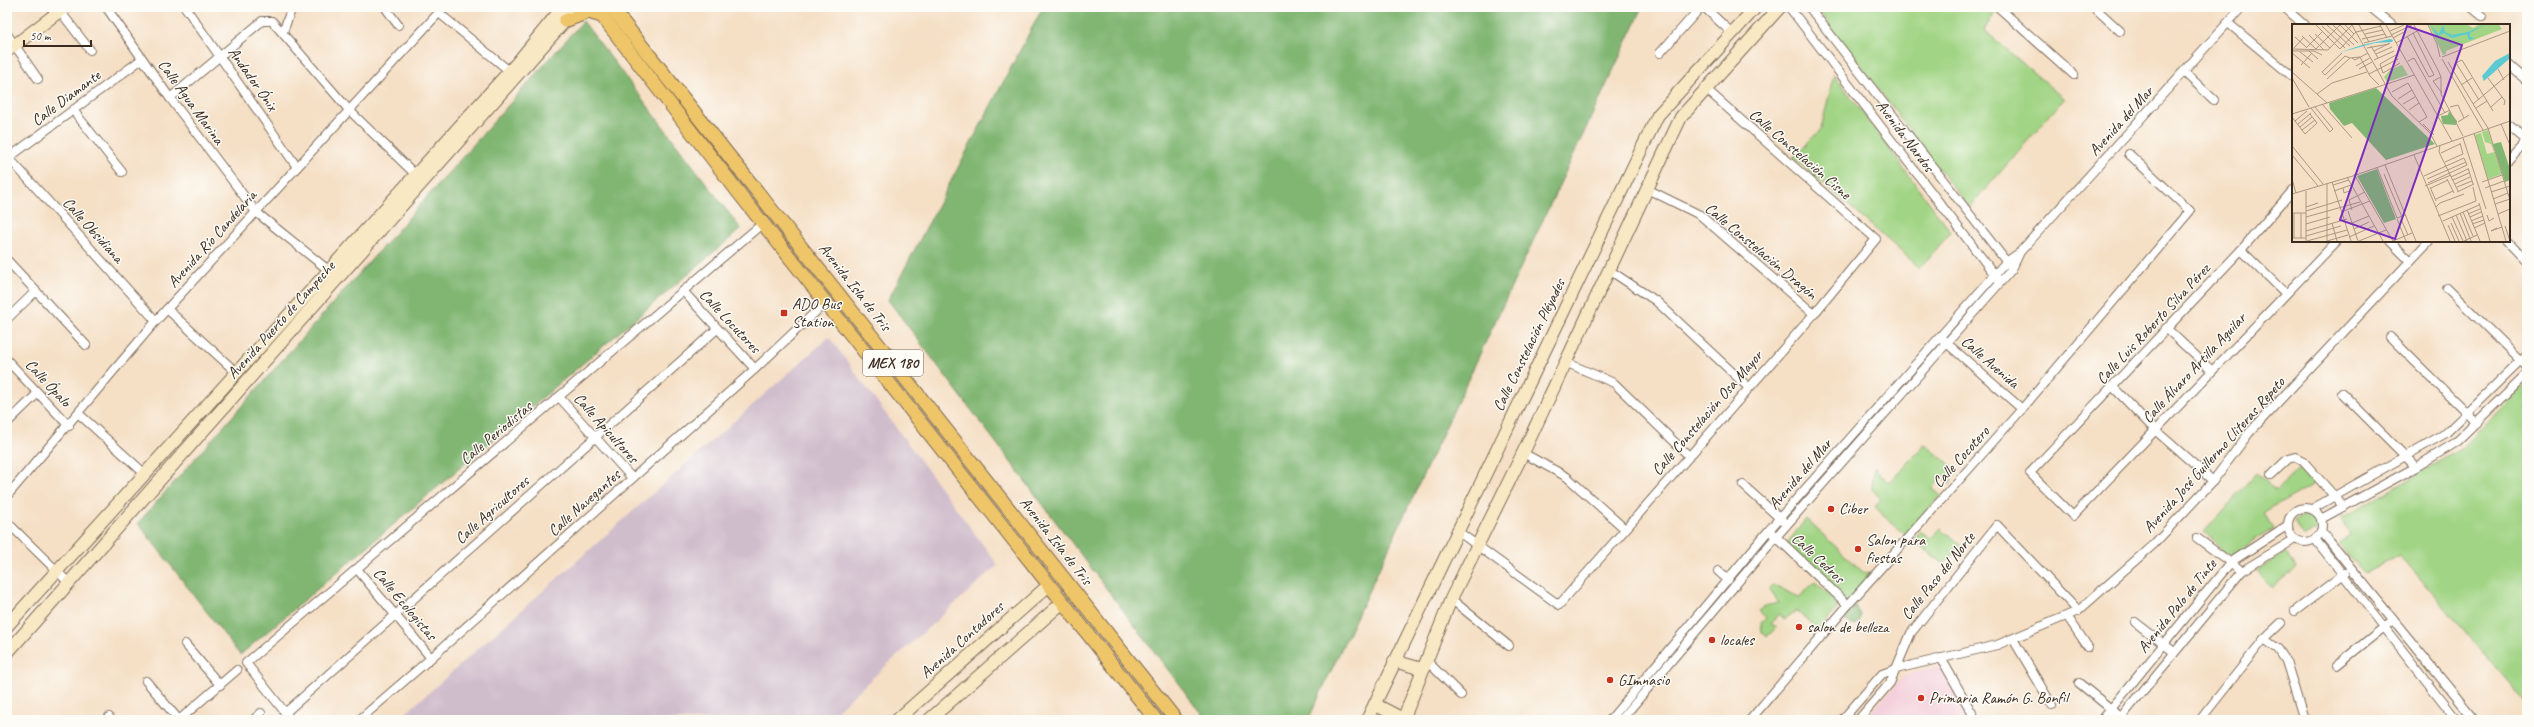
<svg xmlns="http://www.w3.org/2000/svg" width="2534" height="727" font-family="Caveat,sans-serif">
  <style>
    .built { fill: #f4cfdc }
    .industrial { fill: #d0bdcc }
    .green { fill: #a1d484; stroke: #6e7f51 }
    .forest { fill: #80b672; stroke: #5e7048 }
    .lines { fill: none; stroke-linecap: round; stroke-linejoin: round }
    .street-casing { stroke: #7c6958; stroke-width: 10 }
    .secondary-casing { stroke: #7c6958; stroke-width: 14 }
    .primary-casing { stroke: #7c6958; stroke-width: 15 }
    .street { stroke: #fff; stroke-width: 8 }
    .secondary { stroke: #f8e8c3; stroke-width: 12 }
    .primary { stroke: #eec569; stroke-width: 13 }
    .poi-dot { fill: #c8321e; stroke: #fdfcf7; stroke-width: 1.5 }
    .labels { text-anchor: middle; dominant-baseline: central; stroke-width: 3; stroke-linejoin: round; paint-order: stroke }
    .shield { fill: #fdfcf7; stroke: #75695f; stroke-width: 1 }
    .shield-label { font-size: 15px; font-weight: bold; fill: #3b2a1e }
    .street-label { font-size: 16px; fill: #3b2a1e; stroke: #fdfcf7 }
    .poi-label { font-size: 16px; fill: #3b2a1e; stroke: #fdfcf7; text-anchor: start }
    .inset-road { fill: none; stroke: #ab9782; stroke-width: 1 }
    .view { fill: #7b2cbf; fill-opacity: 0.15; stroke: #7b2cbf; stroke-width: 2 }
    .inset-edge { fill: none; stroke: #3b2a1e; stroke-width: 2 }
  </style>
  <rect width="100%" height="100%" fill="#fdfcf7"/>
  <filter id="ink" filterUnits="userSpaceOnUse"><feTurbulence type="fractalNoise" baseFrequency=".025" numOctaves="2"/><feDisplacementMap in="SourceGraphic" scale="8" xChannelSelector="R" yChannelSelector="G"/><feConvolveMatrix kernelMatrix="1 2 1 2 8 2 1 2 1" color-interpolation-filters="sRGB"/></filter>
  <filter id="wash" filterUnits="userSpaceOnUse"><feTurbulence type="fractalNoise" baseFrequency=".012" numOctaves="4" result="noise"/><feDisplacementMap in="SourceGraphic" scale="16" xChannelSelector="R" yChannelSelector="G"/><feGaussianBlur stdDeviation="0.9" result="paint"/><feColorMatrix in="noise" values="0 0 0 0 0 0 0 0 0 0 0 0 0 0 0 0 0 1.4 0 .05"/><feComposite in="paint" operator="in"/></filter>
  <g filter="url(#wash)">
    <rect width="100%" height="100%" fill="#f5dfc5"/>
    <path class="built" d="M 1940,666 L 1971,720 L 1864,720 L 1904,676 Z"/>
    <path class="industrial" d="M 829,337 L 998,565 L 826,720 L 398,720 Z"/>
    <g class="green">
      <path d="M 1816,7 L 1989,7 L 1995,12 L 1984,30 L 2064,99 L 1969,208 Z"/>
      <path d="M 1834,74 L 1951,232 L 1920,268 L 1793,157 L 1821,129 Z"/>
      <path d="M 2527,382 L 2527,704 L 2400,555 L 2365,574 L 2339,543 L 2350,536 L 2341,519 L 2462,448 Z"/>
      <path d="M 1925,444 L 1956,470 L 1951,484 L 1942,478 L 1932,488 L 1941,496 L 1905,535 L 1875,507 L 1881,499 L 1872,489 L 1874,467 L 1889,483 Z"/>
      <path d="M 2298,468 L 2314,484 L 2264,513 L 2273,529 L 2230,556 L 2204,532 L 2257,473 L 2276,491 Z"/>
      <path d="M 2309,512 L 2319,528 L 2303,537 L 2294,521 Z"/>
      <path d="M 1806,519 L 1863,572 L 1873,575 L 1848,605 L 1785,546 Z"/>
      <path d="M 1941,528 L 1962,547 L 1944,564 L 1914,541 L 1920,532 L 1931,538 Z"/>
      <path d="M 2287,552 L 2296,568 L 2271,588 L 2257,570 Z"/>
      <path d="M 1815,582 L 1841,604 L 1819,630 L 1796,611 L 1785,619 L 1778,614 L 1771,624 L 1777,627 L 1767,637 L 1762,632 L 1761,623 L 1766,618 L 1759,611 L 1764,606 L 1779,603 L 1769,589 L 1773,585 L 1799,597 Z"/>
    </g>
    <g class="forest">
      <path d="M 1043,7 L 1643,7 L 1308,720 L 1206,720 L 888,300 Z"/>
      <path d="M 583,21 L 741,229 L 240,655 L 138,523 Z"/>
      <path d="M 1855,605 L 1861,615 L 1860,620 L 1856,625 L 1845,621 L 1847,613 L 1853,610 Z"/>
    </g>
  </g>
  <g filter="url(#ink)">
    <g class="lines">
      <defs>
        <g id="street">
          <path d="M 106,7 L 170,98 L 256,212 L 332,273"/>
          <path d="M 185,7 L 297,167"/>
          <path d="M 385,7 L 398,25"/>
          <path d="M 1704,7 L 1732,33"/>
          <path d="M 1789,7 L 1998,279"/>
          <path d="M 1809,7 L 2009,265"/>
          <path d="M 1998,7 L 2074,75"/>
          <path d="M 2094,7 L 2120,31"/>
          <path d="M 2284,7 L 2304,25"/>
          <path d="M 2370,7 L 2392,25"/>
          <path d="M 2471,7 L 2482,16"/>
          <path d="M 60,11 L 90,50"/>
          <path d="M 439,13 L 513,74"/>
          <path d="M 2228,23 L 2293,77"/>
          <path d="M 283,32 L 292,7"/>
          <path d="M 7,34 L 38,79"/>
          <path d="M 1660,53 L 1701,7"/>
          <path d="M 2509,65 L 2527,81"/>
          <path d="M 2184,72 L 2214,100"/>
          <path d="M 170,98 L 262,21 L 272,21 L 349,110 L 419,178"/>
          <path d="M 73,110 L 122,172"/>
          <path d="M 2509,125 L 2527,140"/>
          <path d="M 9,158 L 156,321"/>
          <path d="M 7,159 L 142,59"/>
          <path d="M 2509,159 L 2527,140"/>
          <path d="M 1647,189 L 1700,215 L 1814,314"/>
          <path d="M 2293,190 L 2241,250 L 2030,473 L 2073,516 L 2337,241"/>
          <path d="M 2390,241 L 2410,261"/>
          <path d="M 2507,241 L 2527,262"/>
          <path d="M 2241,250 L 2285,293"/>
          <path d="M 7,260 L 86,345"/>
          <path d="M 1609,270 L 1656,301 L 1748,387"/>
          <path d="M 2447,288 L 2527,367"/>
          <path d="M 683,291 L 755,369"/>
          <path d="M 167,309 L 236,372"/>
          <path d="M 7,319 L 36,291"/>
          <path d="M 2166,328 L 2211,370"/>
          <path d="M 2390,337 L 2477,423"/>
          <path d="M 1942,339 L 2022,409"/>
          <path d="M 7,360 L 69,426"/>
          <path d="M 1565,362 L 1614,383 L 1688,455"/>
          <path d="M 2113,387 L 2155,430 L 2213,481"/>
          <path d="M 2342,393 L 2416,467"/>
          <path d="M 559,397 L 632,478"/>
          <path d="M 79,414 L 144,473"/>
          <path d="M 7,423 L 38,393"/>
          <path d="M 1523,453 L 1567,477 L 1625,529"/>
          <path d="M 2271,475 L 2288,459 L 2295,457 L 2303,461 L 2344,507"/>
          <path d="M 1743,485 L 1784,522"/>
          <path d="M 7,496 L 156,321 L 444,7"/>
          <circle cx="2305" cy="525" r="17"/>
          <path d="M 2312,509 L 2446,433 L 2527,354"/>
          <path d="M 2321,519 L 2416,467 L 2455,443 L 2527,373"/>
          <path d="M 7,522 L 69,583"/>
          <path d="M 1456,530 L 1559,605 L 1814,314 L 1876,239 L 1706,89"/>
          <path d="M 2321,531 L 2475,720"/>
          <path d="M 1773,534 L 1848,605"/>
          <path d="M 2197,538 L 2242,571"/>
          <path d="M 2315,539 L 2457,720"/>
          <path d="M 357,569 L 431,658"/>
          <path d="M 1718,571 L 1728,580"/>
          <path d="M 1451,599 L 1509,646"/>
          <path d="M 2295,611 L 2345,573"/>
          <path d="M 2067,616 L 2088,647"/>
          <path d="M 2135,622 L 2174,652"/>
          <path d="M 2013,639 L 2052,705"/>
          <path d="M 2264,639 L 2278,649 L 2286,661 L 2304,720"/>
          <path d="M 185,644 L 220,685"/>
          <path d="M 1941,658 L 1976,720"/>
          <path d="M 1426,660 L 1461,695"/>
          <path d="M 2337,665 L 2393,620"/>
          <path d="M 146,681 L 179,720"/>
          <path d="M 2079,683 L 2121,717"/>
          <path d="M 285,713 L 717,329"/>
          <path d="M 109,717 L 111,720"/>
          <path d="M 179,720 L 237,670"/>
          <path d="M 253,720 L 261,713"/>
          <path d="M 291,720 L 246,663 L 763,223"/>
          <path d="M 359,720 L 431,658 L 755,369 L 826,302"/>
          <path d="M 1610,720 L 1769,530 L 2006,262 L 2019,253 L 2242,7"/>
          <path d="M 1621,720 L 1776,537 L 2012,269 L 2019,254"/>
          <path d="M 1750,720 L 1848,605 L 2022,409 L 2190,211 L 2129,154"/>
          <path d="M 1842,720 L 1882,674 L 1896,669 L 1997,645 L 2078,611 L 2154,544 L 2213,481 L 2249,433 L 2429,241"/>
          <path d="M 1858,720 L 1890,683 L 1911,633 L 1997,525 L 2078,611"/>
          <path d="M 2102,720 L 2231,562 L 2288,525"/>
          <path d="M 2119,720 L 2242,571 L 2295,539"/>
          <path d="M 2200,720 L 2264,639 L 2281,623"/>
        </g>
        <g id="secondary">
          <path d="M 7,51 L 65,7"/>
          <path d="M 7,626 L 517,63 L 563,7"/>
          <path d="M 7,653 L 577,7"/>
          <path d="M 1394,661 L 1422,669"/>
          <path d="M 1376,705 L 1403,719"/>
          <path d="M 897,720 L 1049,585"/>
          <path d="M 929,720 L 1063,602"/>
          <path d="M 1367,720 L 1658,115 L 1756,7"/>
          <path d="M 1403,720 L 1451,599 L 1523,453 L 1681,117 L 1780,7"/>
        </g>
        <g id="primary">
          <path d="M 595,7 L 742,197 L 1156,720"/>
          <path d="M 611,7 L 1176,720"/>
          <path d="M 565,21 L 588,12 L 602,16"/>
        </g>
      </defs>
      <use href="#street" class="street-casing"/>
      <use href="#secondary" class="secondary-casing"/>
      <use href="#primary" class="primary-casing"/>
      <use href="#street" class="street"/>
      <use href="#secondary" class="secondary"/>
      <use href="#primary" class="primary"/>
    </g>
  </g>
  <g class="poi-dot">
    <rect x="780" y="309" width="8" height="8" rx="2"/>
    <circle cx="1831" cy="509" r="4"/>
    <circle cx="1858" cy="549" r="4"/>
    <circle cx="1799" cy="627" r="4"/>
    <circle cx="1712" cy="640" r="4"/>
    <circle cx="1610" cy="680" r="4"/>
    <circle cx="1921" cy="698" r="4"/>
  </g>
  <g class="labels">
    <rect class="shield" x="863" y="350" width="60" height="26" rx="3"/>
    <g class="shield-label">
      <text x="893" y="363">MEX 180</text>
    </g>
    <g class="street-label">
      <text transform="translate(253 79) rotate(55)">Andador Ónix</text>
      <text transform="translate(66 98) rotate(-37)">Calle Diamante</text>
      <text transform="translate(191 102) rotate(54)">Calle Agua Marina</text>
      <text transform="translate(2121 121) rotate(-48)">Avenida del Mar</text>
      <text transform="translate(1905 136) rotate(53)">Avenida Nardos</text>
      <text transform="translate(1800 154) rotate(41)">Calle Constelación Cisne</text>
      <text transform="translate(93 230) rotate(48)">Calle Obsidiana</text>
      <text transform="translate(212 239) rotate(-48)">Avenida Río Candelaria</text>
      <text transform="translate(1761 251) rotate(40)">Calle Constelación Dragón</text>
      <text transform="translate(855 287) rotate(52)">Avenida Isla de Tris</text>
      <text transform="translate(281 320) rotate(-48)">Avenida Puerto de Campeche</text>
      <text transform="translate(730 321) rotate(47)">Calle Locutores</text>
      <text transform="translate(2153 324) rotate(-47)">Calle Luis Roberto Silva Pérez</text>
      <text transform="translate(1529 345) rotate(-64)">Calle Constelación Pléyades</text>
      <text transform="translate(1990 362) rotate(41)">Calle Avenida</text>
      <text transform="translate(2194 368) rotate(-47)">Calle Álvaro Artilla Aguilar</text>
      <text transform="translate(48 383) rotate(47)">Calle Ópalo</text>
      <text transform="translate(1707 413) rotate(-49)">Calle Constelación Osa Mayor</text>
      <text transform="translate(606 428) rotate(48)">Calle Apicultores</text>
      <text transform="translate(496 433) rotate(-40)">Calle Periodistas</text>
      <text transform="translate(2214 455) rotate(-48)">Avenida José Guillermo Lliteras Repeto</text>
      <text transform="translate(1961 457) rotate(-48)">Calle Cocotero</text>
      <text transform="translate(1800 474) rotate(-49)">Avenida del Mar</text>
      <text transform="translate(584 503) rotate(-42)">Calle Navegantes</text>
      <text transform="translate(492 510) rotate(-42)">Calle Agricultores</text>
      <text transform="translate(1056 541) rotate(52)">Avenida Isla de Tris</text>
      <text transform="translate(1818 558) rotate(43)">Calle Cedros</text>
      <text transform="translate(1938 576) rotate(-51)">Calle Paso del Norte</text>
      <text transform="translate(405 604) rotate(50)">Calle Ecologistas</text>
      <text transform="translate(2177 606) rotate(-51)">Avenida Palo de Tinte</text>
      <text transform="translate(962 640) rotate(-42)">Avenida Contadores</text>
    </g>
    <g class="poi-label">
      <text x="792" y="304">ADO Bus<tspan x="792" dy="18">Station</tspan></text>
      <text x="1839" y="509">Ciber</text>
      <text x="1866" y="540">Salon para<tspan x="1866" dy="18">fiestas</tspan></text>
      <text x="1807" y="627">salon de belleza</text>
      <text x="1720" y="640">locales</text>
      <text x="1618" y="680">GImnasio</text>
      <text x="1929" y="698">Primaria Ramón G. Bonfil</text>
    </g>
  </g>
  <g transform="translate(2292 24)">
    <rect width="218" height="218" fill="#f5dfc5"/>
    <path d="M 137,1 L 176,1 L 181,4 L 186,1 L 207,1 L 210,5 L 154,27 L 154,30 L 151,31 ZM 110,41 L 116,51 L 95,58 L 92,53 L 99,45 ZM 196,106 L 210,150 L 196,155 L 183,111 L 189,109 L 195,130 L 202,128 L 199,120 L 193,118 L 190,108 Z" fill="#a1d484"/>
    <path d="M 84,64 L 143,120 L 94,136 L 60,99 L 52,102 L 38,85 L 37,79 ZM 157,87 L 165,97 L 164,101 L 151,100 L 150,97 L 149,92 L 156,91 ZM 209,118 L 218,145 L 218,156 L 213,158 L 201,120 ZM 85,145 L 104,195 L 92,199 L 65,152 Z" fill="#80b672"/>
    <path d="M 138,1 L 147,10 L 151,1 L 153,8 L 160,11 L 176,8 L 193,1 L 178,9 L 178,13 L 183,14 L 177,16 L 175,10 L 160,14 L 152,9 L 145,12 ZM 98,15 L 101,16 L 100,18 L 83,19 L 46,29 L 19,26 L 46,29 L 70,21 ZM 218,29 L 217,35 L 192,57 L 190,52 L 203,37 Z" fill="#5dcad3"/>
    <path class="inset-road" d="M 24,1 L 48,25M 35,1 L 58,22M 41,1 L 62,21M 48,1 L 66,19M 53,1 L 62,10M 60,1 L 100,72 L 138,109 L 145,122M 67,1 L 77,18M 88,1 L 95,14M 94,1 L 160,117M 122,1 L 146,46 L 149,53 L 149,70 L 171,112M 136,1 L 145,20 L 148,33M 30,2 L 53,24M 98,7 L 112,1M 23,10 L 38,24M 73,10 L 91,6M 17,11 L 32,26M 99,11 L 120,1M 10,12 L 24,25 L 48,1M 115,12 L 137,53 L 142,51 L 121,9M 3,13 L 14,23M 101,14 L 114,7M 70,15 L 93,10M 72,19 L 100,12M 104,19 L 125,7M 79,22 L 86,34M 2,24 L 12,13M 14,24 L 30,8M 75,24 L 97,20M 0,25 L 36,26 L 60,1M 48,25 L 64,8 L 89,2M 0,27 L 22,27 L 30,31M 17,27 L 26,35M 82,27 L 98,19M 8,28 L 21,38M 0,29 L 18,44M 50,29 L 30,48 L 33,51 L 53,32 L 58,34M 84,30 L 100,23M 104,31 L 88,40 L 91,49 L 108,39M 150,33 L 218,7M 60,34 L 63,36 L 76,29M 150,35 L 191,106M 82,36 L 102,27M 116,37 L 122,34 L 153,89M 156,38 L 189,93M 164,39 L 170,36 L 201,87M 164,39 L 187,76M 9,41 L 20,29M 64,42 L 78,34M 67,45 L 80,38M 206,45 L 212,56M 0,48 L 35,79M 77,50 L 106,35M 149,53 L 141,57 L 150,69M 0,54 L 17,83M 196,54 L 213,77 L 212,81M 35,55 L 58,34 L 68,33 L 78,52 L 87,61M 95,60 L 122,51M 169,61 L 180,54M 100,68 L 116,59 L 135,93 L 127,98M 25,70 L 40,59 L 75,48M 106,75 L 120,66M 30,80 L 60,114M 111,80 L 123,73M 181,80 L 218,49M 158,83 L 166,81 L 172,94M 199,83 L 210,73M 19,84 L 38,108 L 41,105 L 23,83M 184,84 L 195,77M 117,86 L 127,79M 0,90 L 95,60M 146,92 L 158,86M 0,93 L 13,110 L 25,99 L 18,90M 189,93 L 196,104 L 218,176M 3,97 L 15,87M 166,98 L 177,91M 6,100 L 19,89M 131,100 L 142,111M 209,100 L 218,121M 8,103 L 20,93M 10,106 L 23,96M 182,109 L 214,217M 171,114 L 194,185M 148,121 L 147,128 L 166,167M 0,122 L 31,160M 149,129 L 168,120M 0,131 L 26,162M 122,131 L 158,217M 153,138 L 171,130 L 168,119M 93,141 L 124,217M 85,143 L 105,194 L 114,191M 176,144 L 181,160M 62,150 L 101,217M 92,150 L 110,193M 132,152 L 172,134 L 175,141 L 136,159M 55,153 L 91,217M 159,153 L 176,145M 0,155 L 4,169M 135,155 L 174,138M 155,155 L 162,169M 161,156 L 177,149M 40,158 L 59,217M 190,158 L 210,151M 35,160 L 35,217M 163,160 L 178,153M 41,161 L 57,156M 133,162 L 159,151M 138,163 L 144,177M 165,163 L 180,157M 51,164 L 52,169 L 60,166M 139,164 L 156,156M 193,164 L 212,157M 14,167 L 14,217M 42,167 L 59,161M 165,168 L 182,160M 199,168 L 218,162M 0,170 L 61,152 L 218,97M 144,175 L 161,167M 201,175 L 216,169M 187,179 L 198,217M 203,180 L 218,175M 14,183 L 26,179M 144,183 L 148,179 L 172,170M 60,186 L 57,176 L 73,168M 175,186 L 188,217M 14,187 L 50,176M 56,187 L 66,217M 49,188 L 78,177M 171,188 L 181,212M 0,189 L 14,189M 2,189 L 2,214M 9,189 L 9,214M 168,189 L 179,217M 176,190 L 188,185M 206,190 L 218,185M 164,191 L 175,217M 195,191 L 197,197 L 202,194M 146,192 L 184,177 L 181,163M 14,193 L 68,178M 160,193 L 171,217M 178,193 L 189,188M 105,195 L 114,217M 109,195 L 116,211M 151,197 L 187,181M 179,197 L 191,192M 40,199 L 45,217M 60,199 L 77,192M 159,199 L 167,217M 14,200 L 38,193M 180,200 L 192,196M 156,201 L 163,217M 213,202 L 218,217M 182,204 L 193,199M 205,204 L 199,207 L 210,203M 62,205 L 77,198M 14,207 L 55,195M 14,212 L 49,202M 57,213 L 82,202M 0,214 L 14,214M 15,217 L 55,206M 35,217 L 56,211M 67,217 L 94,206M 101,217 L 120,209M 172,217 L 185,211"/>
    <path class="view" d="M 115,2 L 170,21 L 103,215 L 48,196 Z"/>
    <rect width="218" height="218" class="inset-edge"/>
  </g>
  <rect width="2534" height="727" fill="none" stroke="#fdfcf7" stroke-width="24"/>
  <path d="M24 40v6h67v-6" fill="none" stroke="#3b2a1e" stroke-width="2"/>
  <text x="30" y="40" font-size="12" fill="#3b2a1e" stroke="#fdfcf7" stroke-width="3" paint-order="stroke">50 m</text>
</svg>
